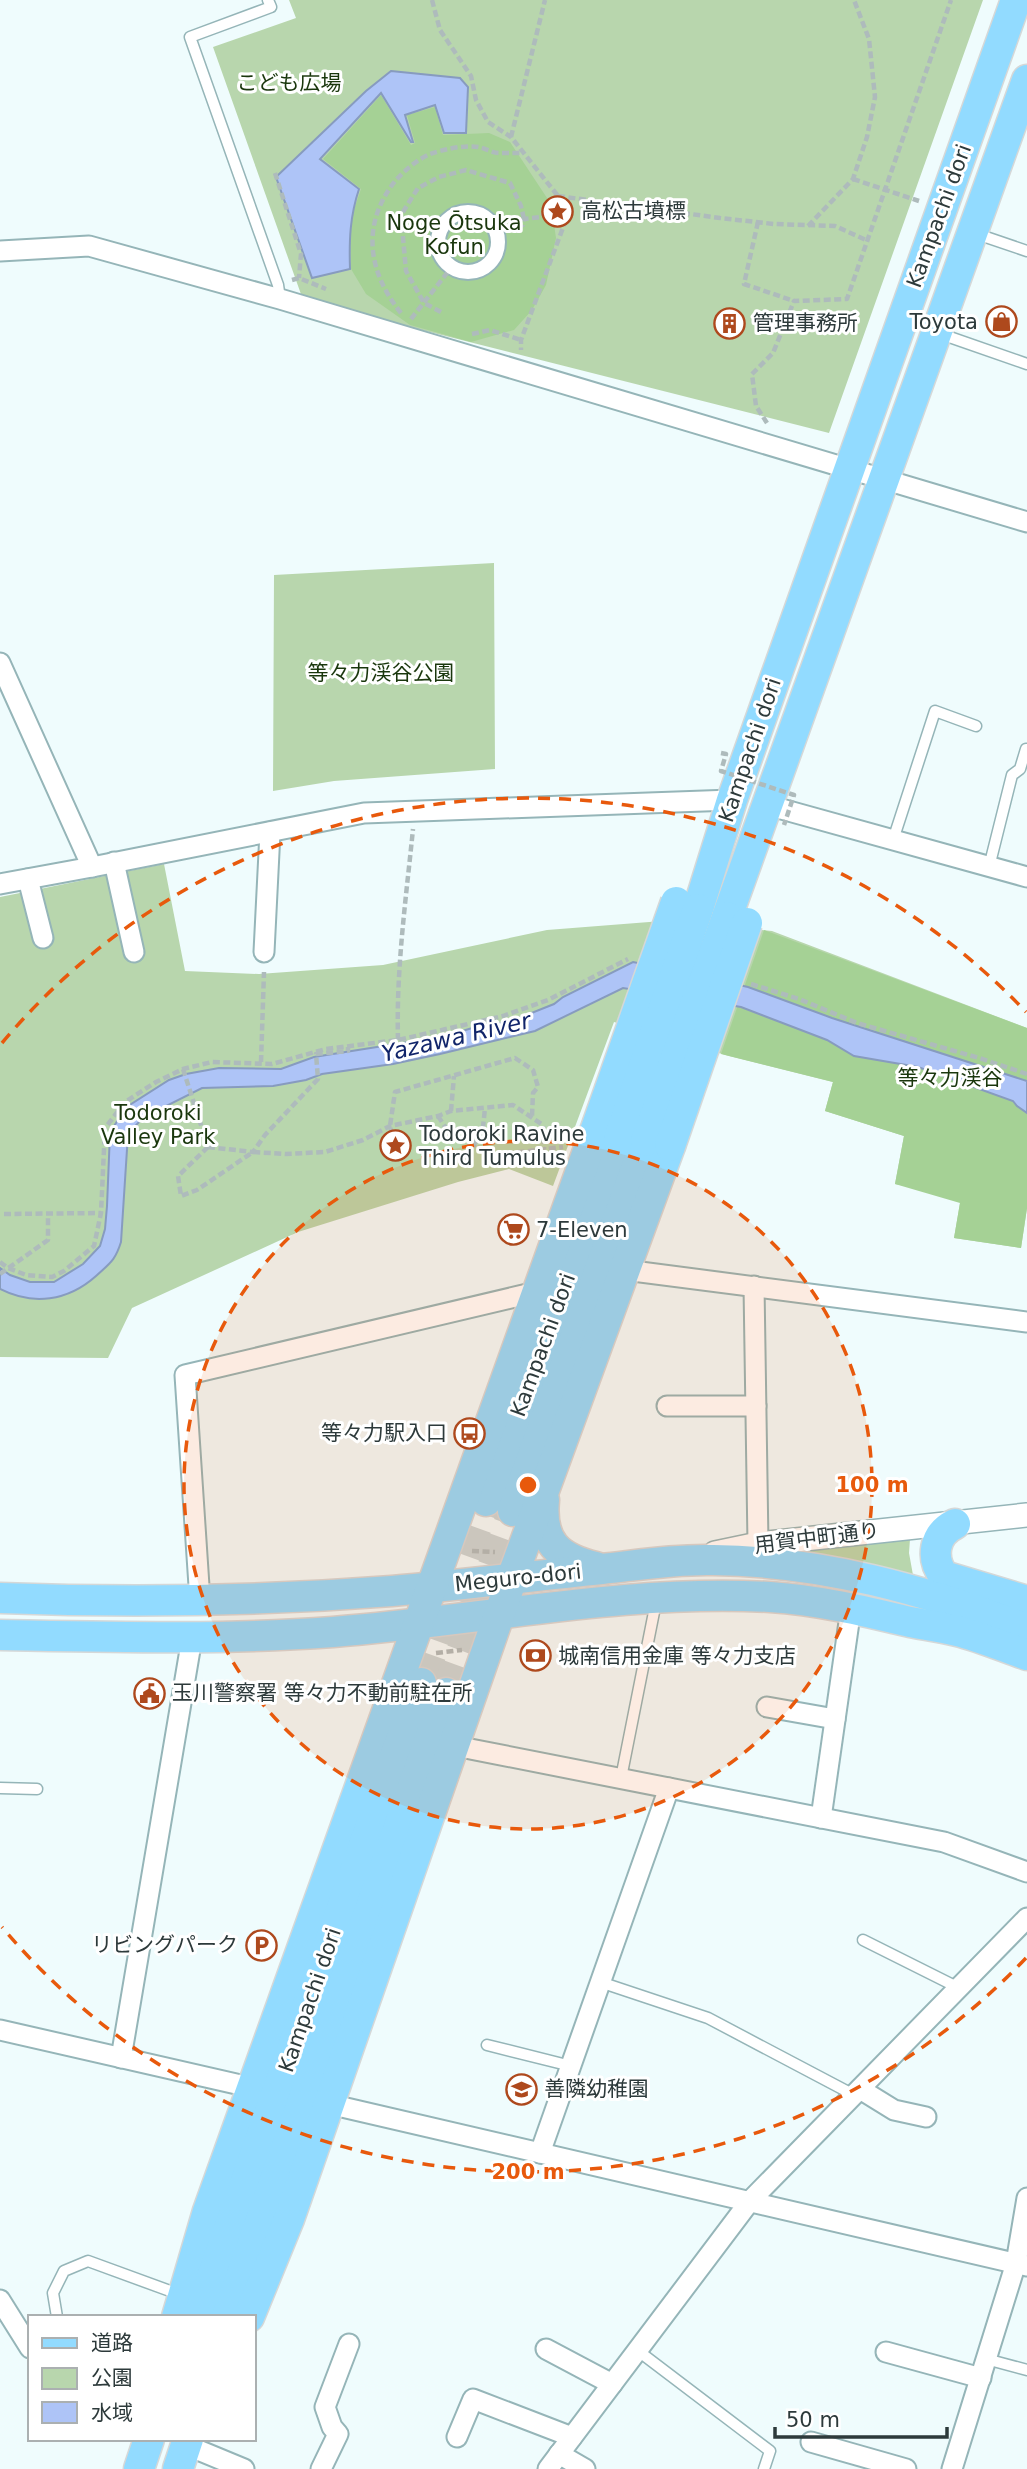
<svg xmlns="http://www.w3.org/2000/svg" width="1027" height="2469" font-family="'DejaVu Sans','Noto Sans JP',sans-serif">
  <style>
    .green { fill: #b8d6ad }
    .forest { fill: #a5d195 }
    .water { fill: #aec4f7; stroke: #879bbf; stroke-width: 2 }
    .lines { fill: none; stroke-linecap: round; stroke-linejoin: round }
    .primary-tunnel { stroke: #c8d5d6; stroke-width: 30; stroke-dasharray: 30 15; stroke-linecap: butt }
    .service-casing { stroke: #95b5b8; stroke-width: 13 }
    .pedestrian-casing { stroke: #95b5b8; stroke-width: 18 }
    .minor-casing { stroke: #95b5b8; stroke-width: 23 }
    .tertiary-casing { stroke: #95b5b8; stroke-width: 26 }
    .primary-casing { stroke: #d5d8d8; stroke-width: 33 }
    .path { stroke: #aebbbc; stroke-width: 4.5; stroke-dasharray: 7 3.5; stroke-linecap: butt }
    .service { stroke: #fff; stroke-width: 10 }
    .pedestrian { stroke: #fff; stroke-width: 14 }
    .minor { stroke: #fff; stroke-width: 19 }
    .tertiary { stroke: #fff; stroke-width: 23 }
    .primary { stroke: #92dbff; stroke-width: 30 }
    .primary-bridge-casing { stroke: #d5d8d8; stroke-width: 33; stroke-linecap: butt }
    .path-bridge { stroke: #aebbbc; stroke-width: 4.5; stroke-dasharray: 7 3.5; stroke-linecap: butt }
    .primary-bridge { stroke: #92dbff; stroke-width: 30 }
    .ring { fill: none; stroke: #e8590c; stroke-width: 3.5; stroke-dasharray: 12 9 }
    .labels { text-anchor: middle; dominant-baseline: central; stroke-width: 6; stroke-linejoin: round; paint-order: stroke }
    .park-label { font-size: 21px; fill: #1a370d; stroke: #fff }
    .poi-label { font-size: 21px; fill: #2d3a3b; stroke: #fff; text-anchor: start }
    .street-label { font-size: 21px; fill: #2d3a3b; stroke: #fff }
    .water-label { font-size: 23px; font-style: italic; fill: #10246a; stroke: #fff }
    .centre { fill: #e8590c; stroke: #fff; stroke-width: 3.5 }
    .ring-label { font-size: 21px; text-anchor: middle; font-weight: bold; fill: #e8590c; stroke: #fff; stroke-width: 6; stroke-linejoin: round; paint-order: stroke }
  </style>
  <rect width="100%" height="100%" fill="#effcfd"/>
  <g class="green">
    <path d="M 289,0 L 983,0 L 829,433 L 398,324 L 302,297 L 213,47 L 296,18 Z"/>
    <path d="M 494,563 L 495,769 L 334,781 L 273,791 L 274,575 Z"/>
    <path d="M 164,864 L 185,971 L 259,974 L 383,965 L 547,930 L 662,921 L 772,931 L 1027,1028 L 1027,1208 L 1021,1248 L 954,1238 L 961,1197 L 895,1184 L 904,1136 L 825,1111 L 833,1082 L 729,1056 L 614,1022 L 553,1186 L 509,1169 L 458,1182 L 298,1232 L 132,1308 L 108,1358 L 0,1357 L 0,897 Z"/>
    <path d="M 910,1539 L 909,1553 L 913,1575 L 808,1552 L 810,1549 Z"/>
  </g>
  <g class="forest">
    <path d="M 381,95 L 411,145 L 415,143 L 407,115 L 435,107 L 443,135 L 489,133 L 510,142 L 551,204 L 556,238 L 546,285 L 532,310 L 514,330 L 471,342 L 410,325 L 366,294 L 351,269 L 350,236 L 353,212 L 361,189 L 323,159 Z"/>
    <path d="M 764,930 L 1027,1028 L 1027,1208 L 1021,1248 L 954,1238 L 960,1203 L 895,1184 L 904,1136 L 825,1111 L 833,1082 L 721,1054 Z"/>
  </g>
  <g class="water">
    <path d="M 391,71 L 460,78 L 468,87 L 466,133 L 444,133 L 435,105 L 405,115 L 413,142 L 411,142 L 381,93 L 320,159 L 359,189 C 350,216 349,240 350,269 L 312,278 L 276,177 L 366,91 Z"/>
    <path d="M 633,962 L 748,987 L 832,1018 L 1027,1081 L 1027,1113 L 1017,1106 L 1013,1101 L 918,1067 L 854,1056 L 827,1040 L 741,1007 L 623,988 L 535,1031 L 440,1054 L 393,1064 L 322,1074 L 306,1080 L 273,1086 L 202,1088 L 156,1111 L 139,1122 L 128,1134 L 121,1242 C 115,1261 110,1263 96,1276 C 68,1301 33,1306 0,1289 L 0,1268 L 10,1275 L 30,1282 L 54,1282 L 83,1264 L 100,1246 L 105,1229 L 107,1206 L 110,1133 L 125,1108 L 169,1080 L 186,1074 L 219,1068 L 281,1069 L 314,1057 L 446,1036 L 482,1025 L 509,1022 L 554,1004 L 563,997 Z"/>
  </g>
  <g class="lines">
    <g class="primary-tunnel">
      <path d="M 421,1683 L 486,1501"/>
      <path d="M 446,1693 L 513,1511"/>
    </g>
    <defs>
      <g id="service">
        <path d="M 268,0 L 271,7 L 190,37 L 278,285 L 280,299"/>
        <path d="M 974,233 L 1027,251"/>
        <path d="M 938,333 L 1027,364"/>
        <path d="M 893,840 L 935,711 L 976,726"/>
        <path d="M 989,867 L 1012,775 L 1020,769 L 1026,749"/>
        <path d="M 621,1778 L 656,1602"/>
        <path d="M 0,1788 L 37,1789"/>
        <path d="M 863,1940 L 959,1988"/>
        <path d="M 600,1982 L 708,2018 L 854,2095"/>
        <path d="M 487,2045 L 571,2066"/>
        <path d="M 57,2317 L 53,2293 L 64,2271 L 88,2261 L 181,2295"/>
        <path d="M 637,2350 L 770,2451 L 764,2469"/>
        <path d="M 986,2359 L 1027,2370"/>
      </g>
      <circle id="pedestrian" cx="468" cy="242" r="30"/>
      <g id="minor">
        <path d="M 0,251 L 89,246 L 280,299 L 1027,522"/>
        <path d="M 0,663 L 92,867 L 0,884"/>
        <path d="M 767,805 L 1027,877"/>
        <path d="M 114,862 L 134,952"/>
        <path d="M 92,867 L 364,813 L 732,800"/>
        <path d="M 28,879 L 43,938"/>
        <path d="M 264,952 L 270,832"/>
        <path d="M 625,1270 L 1027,1322"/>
        <path d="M 754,1286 L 758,1544"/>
        <path d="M 667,1406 L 756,1406"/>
        <path d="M 200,1601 L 185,1375 L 536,1292"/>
        <path d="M 767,1707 L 835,1719"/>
        <path d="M 455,1746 L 944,1842 L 1027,1872"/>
        <path d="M 821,1818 L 851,1608"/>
        <path d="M 0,2030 L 254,2088"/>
        <path d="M 121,2058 L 192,1638"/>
        <path d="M 860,2089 L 894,2110 L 926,2117"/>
        <path d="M 329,2104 L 1027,2266"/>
        <path d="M 540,2153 L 669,1788"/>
        <path d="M 0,2300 L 30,2348"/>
        <path d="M 546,2349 L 612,2384"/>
        <path d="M 886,2352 L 981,2378"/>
        <path d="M 457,2437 L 473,2399 L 572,2437"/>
        <path d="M 811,2442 L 906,2469"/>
        <path d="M 186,2445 L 244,2469"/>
        <path d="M 559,2454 L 585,2469"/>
        <path d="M 321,2469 L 338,2434 L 332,2427 L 325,2407 L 349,2344"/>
        <path d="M 548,2469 L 750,2201 L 1027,1918"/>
        <path d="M 952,2469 L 1016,2263 L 1027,2198"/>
      </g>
      <path id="tertiary" d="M 715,1553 L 758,1544 L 1027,1515"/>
      <g id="primary">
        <path d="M 698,909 L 732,800 L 1016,0"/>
        <path d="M 727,917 L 1027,80"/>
        <path d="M 544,1500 C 540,1542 558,1558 596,1567"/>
        <path d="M 486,1501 L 619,1139"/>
        <path d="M 513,1511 L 646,1141"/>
        <path d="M 955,1524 C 934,1534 930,1558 944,1576 L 1027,1601"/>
        <path d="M 0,1598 C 131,1603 261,1601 392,1591 C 462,1585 532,1576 602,1569 C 639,1565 676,1559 713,1560 C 822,1561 926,1590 1027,1629"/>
        <path d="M 0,1635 C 111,1637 222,1640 333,1632 C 478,1621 623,1589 770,1597 C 818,1600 864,1611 910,1622 C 926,1625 942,1627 957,1631 C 981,1637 1004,1647 1027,1655"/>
        <path d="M 177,2317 L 208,2211 L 593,1137"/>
        <path d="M 198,2317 L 421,1683"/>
        <path d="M 227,2317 L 446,1693"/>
        <path d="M 249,2317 L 289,2219 L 512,1578 L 670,1146"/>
        <path d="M 139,2469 L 149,2439"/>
        <path d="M 178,2469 L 188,2439"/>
      </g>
    </defs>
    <use href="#service" class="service-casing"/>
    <use href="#pedestrian" class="pedestrian-casing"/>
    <use href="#minor" class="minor-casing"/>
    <use href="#tertiary" class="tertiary-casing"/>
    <use href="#primary" class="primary-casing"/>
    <g class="path">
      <path d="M 432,0 L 440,30 L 471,76 L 476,100 L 488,122 L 511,137 L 558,196 L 564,225 L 521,340 L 521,350"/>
      <path d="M 511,137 L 545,0"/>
      <path d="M 275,173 L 301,254 L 299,278"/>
      <path d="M 853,179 L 919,201"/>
      <path d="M 558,196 L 720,218 L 774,224 L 835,226 L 866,240"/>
      <path d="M 758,222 L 744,284 L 794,301"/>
      <path d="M 808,226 L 853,179 L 867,137 L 875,97 L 869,39 L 854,0"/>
      <path d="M 497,235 L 523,225 L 524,219 L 541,217 L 558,197"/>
      <path d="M 292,280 L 299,278 L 326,289"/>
      <path d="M 441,312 L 424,303 L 406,271 L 401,215 L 418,188 L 439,177 L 466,170 L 510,183 L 521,206 L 524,219"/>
      <path d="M 401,313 C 367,271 361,223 396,180 C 405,170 418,159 430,154 C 445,149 463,145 478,147 C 485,148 492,153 499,153 C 506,153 513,153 521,153"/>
      <path d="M 411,319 L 451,268"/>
      <path d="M 472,334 L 490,330 L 521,340"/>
      <path d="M 767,423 L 756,406 L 752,374 L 773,353 L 794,301 L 847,299 L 951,0"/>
      <path d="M 751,984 L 799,999 L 857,1023 L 979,1058 L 1027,1074"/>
      <path d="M 398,1040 C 396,969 406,899 413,829"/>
      <path d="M 261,1062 L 264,972"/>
      <path d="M 183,1069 L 208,1147"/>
      <path d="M 451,1111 L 454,1076"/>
      <path d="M 438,1116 L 451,1136 L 495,1155 L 563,1147"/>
      <path d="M 395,1145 L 390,1126 L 395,1092 L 515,1058 L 533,1070 L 538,1087 L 533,1093 L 532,1116"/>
      <path d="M 208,1147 L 178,1176 L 181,1196 L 197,1190 L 253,1152 L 285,1154 L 325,1152 L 363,1140 L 390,1126 L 438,1116 L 451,1111 L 513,1105 L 543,1125 L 544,1149"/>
      <path d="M 208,1147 L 253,1152 L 265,1135 L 318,1079 L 316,1054 L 348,1051 L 348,1047"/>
      <path d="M 473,1147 L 483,1127 L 485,1108"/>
      <path d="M 4,1214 L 101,1213"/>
      <path d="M 0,1262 L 8,1268 L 26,1275 L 52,1277 L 64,1271 L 94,1246 L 101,1213 L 105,1128 L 125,1102 L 156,1082 L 183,1069 L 212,1062 L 272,1064 L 326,1049 L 398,1040 L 503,1016 L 548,1000 L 628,959"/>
      <path d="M 0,1274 L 48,1240 L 48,1215"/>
      <path d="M 472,1551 L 495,1552"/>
      <path d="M 436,1653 L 462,1650"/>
    </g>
    <use href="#service" class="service"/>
    <use href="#pedestrian" class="pedestrian"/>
    <use href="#minor" class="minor"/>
    <use href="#tertiary" class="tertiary"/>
    <use href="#primary" class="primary"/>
    <defs>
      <g id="primary-bridge">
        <path d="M 593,1137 L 676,902"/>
        <path d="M 619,1139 L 698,909"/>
        <path d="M 646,1141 L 727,917"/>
        <path d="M 670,1146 L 747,923"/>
      </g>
    </defs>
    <use href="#primary-bridge" class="primary-bridge-casing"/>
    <path class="path-bridge" d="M 721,753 L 726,754 L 721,771 L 794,795 L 784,825"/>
    <use href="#primary-bridge" class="primary-bridge"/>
  </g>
  <circle cx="528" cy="1485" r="344" fill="#e8590c" fill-opacity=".12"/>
  <g class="ring">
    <circle cx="528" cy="1485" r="344"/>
    <path d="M1026 1958A687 687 0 0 1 2 1927M2 1043A687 687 0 0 1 1026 1012"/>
  </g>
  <defs>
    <symbol id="sight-ring" viewBox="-11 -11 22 22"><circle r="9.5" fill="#fff" stroke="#ae491d" stroke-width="1.5"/><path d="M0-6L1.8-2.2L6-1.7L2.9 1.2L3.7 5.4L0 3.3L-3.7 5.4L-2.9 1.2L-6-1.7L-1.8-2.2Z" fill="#ae491d"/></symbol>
    <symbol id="shop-ring" viewBox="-11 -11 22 22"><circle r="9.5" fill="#fff" stroke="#ae491d" stroke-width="1.5"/><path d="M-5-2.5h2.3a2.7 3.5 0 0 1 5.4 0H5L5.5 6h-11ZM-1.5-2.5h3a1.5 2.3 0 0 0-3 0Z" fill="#ae491d"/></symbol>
    <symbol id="building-ring" viewBox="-11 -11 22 22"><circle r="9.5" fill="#fff" stroke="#ae491d" stroke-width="1.5"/><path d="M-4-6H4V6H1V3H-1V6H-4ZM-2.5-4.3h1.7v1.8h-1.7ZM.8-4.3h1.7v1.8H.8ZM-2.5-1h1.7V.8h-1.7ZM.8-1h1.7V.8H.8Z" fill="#ae491d"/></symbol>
    <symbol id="supermarket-ring" viewBox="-11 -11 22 22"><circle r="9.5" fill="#fff" stroke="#ae491d" stroke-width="1.5"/><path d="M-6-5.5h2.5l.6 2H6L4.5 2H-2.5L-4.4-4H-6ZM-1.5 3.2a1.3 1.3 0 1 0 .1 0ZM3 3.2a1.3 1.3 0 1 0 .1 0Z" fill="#ae491d"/></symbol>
    <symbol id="bus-ring" viewBox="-11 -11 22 22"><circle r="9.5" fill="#fff" stroke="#ae491d" stroke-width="1.5"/><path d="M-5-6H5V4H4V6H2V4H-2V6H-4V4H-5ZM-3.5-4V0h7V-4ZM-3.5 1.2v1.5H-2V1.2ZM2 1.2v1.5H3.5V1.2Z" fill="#ae491d"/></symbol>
    <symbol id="bank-ring" viewBox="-11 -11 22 22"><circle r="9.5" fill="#fff" stroke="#ae491d" stroke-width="1.5"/><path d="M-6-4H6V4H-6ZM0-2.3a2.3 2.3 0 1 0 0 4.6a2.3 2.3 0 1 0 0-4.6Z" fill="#ae491d"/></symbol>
    <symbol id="civic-ring" viewBox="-11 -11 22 22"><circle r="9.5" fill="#fff" stroke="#ae491d" stroke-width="1.5"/><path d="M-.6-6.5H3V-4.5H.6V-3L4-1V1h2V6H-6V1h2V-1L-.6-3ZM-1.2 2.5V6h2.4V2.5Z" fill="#ae491d"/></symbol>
    <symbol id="parking-ring" viewBox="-11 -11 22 22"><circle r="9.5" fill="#fff" stroke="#ae491d" stroke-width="1.5"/><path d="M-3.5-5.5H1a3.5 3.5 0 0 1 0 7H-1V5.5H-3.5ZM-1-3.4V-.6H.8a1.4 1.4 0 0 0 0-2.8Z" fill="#ae491d"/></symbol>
    <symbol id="school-ring" viewBox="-11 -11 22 22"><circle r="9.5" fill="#fff" stroke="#ae491d" stroke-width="1.5"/><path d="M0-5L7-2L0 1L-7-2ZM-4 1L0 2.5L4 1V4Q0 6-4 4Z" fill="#ae491d"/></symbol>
  </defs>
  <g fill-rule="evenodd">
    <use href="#sight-ring" x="540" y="194" width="35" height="35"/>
    <use href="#shop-ring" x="984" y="304" width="35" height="35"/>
    <use href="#building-ring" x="712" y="306" width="35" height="35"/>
    <use href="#sight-ring" x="378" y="1128" width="35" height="35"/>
    <use href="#supermarket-ring" x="496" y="1212" width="35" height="35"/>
    <use href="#bus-ring" x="452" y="1416" width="35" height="35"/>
    <use href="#bank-ring" x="518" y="1638" width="35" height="35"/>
    <use href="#civic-ring" x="132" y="1676" width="35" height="35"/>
    <use href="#parking-ring" x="244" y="1928" width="35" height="35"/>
    <use href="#school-ring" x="504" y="2072" width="35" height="35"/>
  </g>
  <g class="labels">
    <g class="park-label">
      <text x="289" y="83">こども広場</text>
      <text x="454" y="223">Noge Ōtsuka<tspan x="454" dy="24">Kofun</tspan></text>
      <text x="381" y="673">等々力渓谷公園</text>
      <text x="950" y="1078">等々力渓谷</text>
      <text x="158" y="1113">Todoroki<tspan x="158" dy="24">Valley Park</tspan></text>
    </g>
    <g class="poi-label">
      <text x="581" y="211">高松古墳標</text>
      <text x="978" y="322" text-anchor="end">Toyota</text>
      <text x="753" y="323">管理事務所</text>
      <text x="419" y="1134">Todoroki Ravine<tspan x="419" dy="24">Third Tumulus</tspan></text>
      <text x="536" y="1230">7-Eleven</text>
      <text x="447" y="1433" text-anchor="end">等々力駅入口</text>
      <text x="558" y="1656">城南信用金庫 等々力支店</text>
      <text x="172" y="1693">玉川警察署 等々力不動前駐在所</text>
      <text x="238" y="1945" text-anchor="end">リビングパーク</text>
      <text x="544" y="2089">善隣幼稚園</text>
    </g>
    <g class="street-label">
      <text transform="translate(939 216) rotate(-70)">Kampachi dori</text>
      <text transform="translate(750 750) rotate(-71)">Kampachi dori</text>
      <text transform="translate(543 1345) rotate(-70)">Kampachi dori</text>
      <text transform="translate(817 1538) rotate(-7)">用賀中町通り</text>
      <text transform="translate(518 1578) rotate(-6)">Meguro-dori</text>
      <text transform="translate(310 2000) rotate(-71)">Kampachi dori</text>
    </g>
    <g class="water-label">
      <text transform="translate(456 1037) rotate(-13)">Yazawa River</text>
    </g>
  </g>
  <circle cx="528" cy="1485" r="10" class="centre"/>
  <g class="ring-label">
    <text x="872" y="1492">100 m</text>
    <text x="528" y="2179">200 m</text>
  </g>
  <rect x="28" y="2315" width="228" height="126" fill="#ffffff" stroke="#abb0b1" stroke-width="2"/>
  <rect x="42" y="2338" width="35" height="10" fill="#92dbff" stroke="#abb0b1" stroke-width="2"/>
  <text x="91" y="2350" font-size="21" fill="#2d3a3b">道路</text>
  <rect x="42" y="2368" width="35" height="21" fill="#b8d6ad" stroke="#abb0b1" stroke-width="2"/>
  <text x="91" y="2385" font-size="21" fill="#2d3a3b">公園</text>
  <rect x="42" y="2402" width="35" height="21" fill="#aec4f7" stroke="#abb0b1" stroke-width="2"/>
  <text x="91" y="2420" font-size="21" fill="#2d3a3b">水域</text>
  <path d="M775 2427v10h172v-10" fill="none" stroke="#2d3a3b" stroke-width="3.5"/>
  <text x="786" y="2427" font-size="21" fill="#2d3a3b" stroke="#ffffff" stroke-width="5" paint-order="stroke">50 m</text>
</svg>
